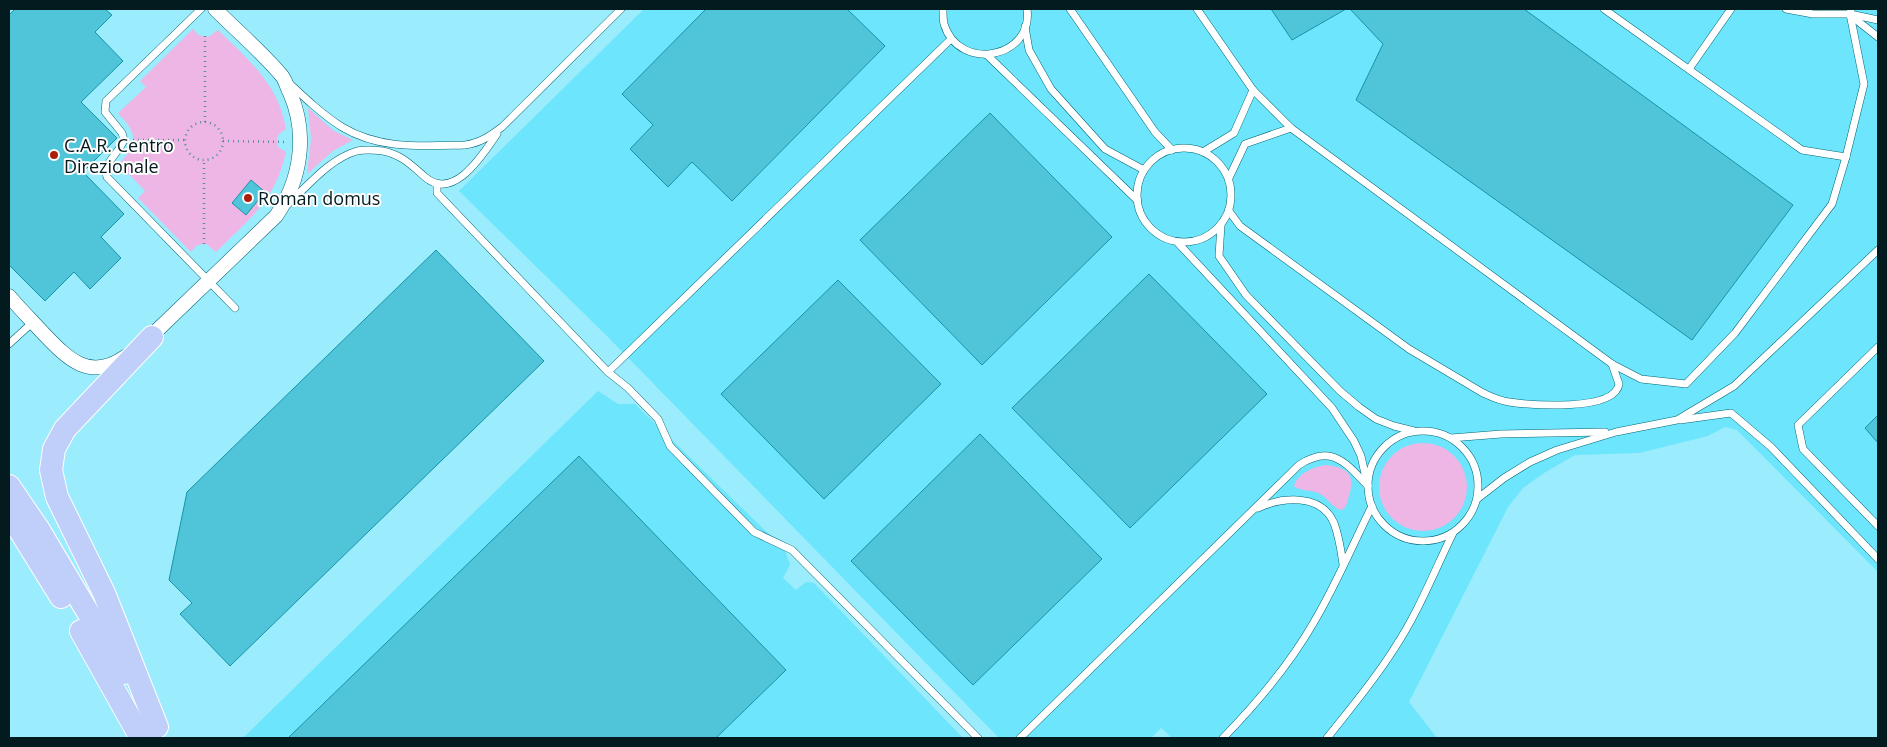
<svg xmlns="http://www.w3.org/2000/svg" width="1887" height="747" font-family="'Open Sans',sans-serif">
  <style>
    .built { fill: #6de5fc }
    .green { fill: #edb6e5 }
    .building { fill: #50c4d9; stroke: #1794a7 }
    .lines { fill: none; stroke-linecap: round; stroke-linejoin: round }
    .service-casing { stroke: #006675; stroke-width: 8 }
    .minor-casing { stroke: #006675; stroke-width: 15 }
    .trunk-casing { stroke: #fff; stroke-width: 24 }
    .path { stroke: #578e98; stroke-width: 2.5; stroke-dasharray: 1 4; stroke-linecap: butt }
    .service { stroke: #fff; stroke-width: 7 }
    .minor { stroke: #fff; stroke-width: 14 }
    .trunk { stroke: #c0cefa; stroke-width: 22 }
    .poi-dot { fill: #ad1f09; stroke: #fefefe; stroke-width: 2 }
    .labels { text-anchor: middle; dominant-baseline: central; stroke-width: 4; stroke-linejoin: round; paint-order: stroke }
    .poi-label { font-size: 18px; fill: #031a1e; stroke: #fefefe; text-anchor: start }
  </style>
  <rect width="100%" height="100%" fill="#9becfc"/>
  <g class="built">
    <path d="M 644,9 L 1878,9 L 1878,572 L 1737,430 L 1725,427 L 1708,436 L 1639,453 L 1575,455 L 1544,473 L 1523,488 L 1508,507 L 1409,702 L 1437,738 L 1172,738 L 1161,728 L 1151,738 L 999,738 L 606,335 L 459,191 Z"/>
    <path d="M 598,391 L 618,404 L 635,404 L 785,550 L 790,565 L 783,578 L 796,590 L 806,582 L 814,583 L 963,738 L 243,738 Z"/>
  </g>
  <g class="green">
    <path d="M 193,29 L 198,35 L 208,37 L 218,30 C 248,59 280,86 286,130 C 278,132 275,139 278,147 L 286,152 C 275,201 250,218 216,252 L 206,244 L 197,245 L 191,252 L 138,198 L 145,191 L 119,164 C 139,142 138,135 118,113 L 146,87 L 140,81 Z"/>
    <path d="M 308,108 L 334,131 L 353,140 L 333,151 L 307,174 L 311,139 Z"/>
    <circle cx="1423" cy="487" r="44"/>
    <path d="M 1325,465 C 1347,467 1356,474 1349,496 C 1347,502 1347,507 1342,510 C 1333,509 1328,498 1320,494 C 1312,489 1300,492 1294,486 C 1297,474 1313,467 1325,465 Z"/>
  </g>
  <g class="building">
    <path d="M 15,9 L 105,9 L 112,15 L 95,32 L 123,61 L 81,102 L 117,138 L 83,172 L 124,214 L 101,237 L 121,258 L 90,289 L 74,272 L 45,301 L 9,265 L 9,15 Z"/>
    <path d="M 706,9 L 847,9 L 885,46 L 732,201 L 692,162 L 668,187 L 630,149 L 653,125 L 622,94 Z"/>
    <path d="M 1271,9 L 1346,9 L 1292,40 Z"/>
    <path d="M 1350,9 L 1524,9 L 1793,205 L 1692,340 L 1356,100 L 1383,44 Z"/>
    <path d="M 990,113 L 1112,237 L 982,365 L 860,240 Z"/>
    <path d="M 251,180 L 265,192 L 246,215 L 232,203 Z"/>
    <path d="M 436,250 L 544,361 L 230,666 L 180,614 L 192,603 L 169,580 L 187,492 Z"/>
    <path d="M 1149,274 L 1267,394 L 1130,528 L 1012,408 Z"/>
    <path d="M 838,280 L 941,384 L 824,499 L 721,394 Z"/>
    <path d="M 1878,415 L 1878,443 L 1865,428 Z"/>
    <path d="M 980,434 L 1102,559 L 973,685 L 851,561 Z"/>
    <path d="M 579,456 L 786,670 L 716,738 L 288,738 Z"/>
  </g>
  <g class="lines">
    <defs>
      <g id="service">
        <path d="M 201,9 L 106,101 L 105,112 L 122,133 L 124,140 C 119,153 102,164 107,177 L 235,308"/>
        <path d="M 943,9 C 943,14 943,20 944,24 C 959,73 1034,58 1027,9"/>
        <path d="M 1070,9 L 1155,132 L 1172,150"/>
        <path d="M 1197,9 L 1253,90 L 1291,128 L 1612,364 L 1641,379 L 1686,384 L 1735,333 L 1832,204 L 1846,157 L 1864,84 L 1850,14 L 1851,9"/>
        <path d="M 1604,9 L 1802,150 L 1846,157"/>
        <path d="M 1786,9 L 1813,14 L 1850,14 L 1878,20"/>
        <path d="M 1850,15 L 1878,37"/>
        <path d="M 1025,27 L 1029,50 L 1051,89 L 1105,149 L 1144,170"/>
        <path d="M 951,39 L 608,372 L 628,388 L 658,419 L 670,446 L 754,532 L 792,550 L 978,738"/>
        <path d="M 987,55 L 1137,200"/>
        <path d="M 1689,69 L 1731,9"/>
        <path d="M 289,83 C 306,99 323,115 342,127 C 380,150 423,146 465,145 C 480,143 490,136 502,127 L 621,9"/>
        <circle cx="1184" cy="195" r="47"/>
        <path d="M 1203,152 L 1234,133 L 1253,90"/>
        <path d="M 1229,178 L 1245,144 L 1291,128"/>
        <path d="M 437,184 L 437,193 L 608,372"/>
        <path d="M 287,205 C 308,186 329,159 357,151 C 366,149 375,150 383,151 C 402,155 411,165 425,177 C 454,202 483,154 497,134"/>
        <path d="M 1229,211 L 1240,226 L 1409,349 L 1483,393 C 1492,397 1500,401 1509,402 C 1530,405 1615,412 1619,384 L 1612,364"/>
        <path d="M 1221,225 L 1219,256 L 1246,295 L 1340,391 L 1359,407 L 1376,419 L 1394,426 L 1414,431"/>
        <path d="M 1178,243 L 1332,408 L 1354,441 L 1361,456 L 1367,483"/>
        <path d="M 9,344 L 33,322"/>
        <path d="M 1878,347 L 1798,425 L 1803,449 L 1878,526"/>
        <path d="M 1680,420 L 1731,413 L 1771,447 L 1878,559"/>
        <circle cx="1423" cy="486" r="55"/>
        <path d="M 1451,438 L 1501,434 L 1605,432"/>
        <path d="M 1477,499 L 1504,478 L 1530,462 L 1557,450 L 1616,432 L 1677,420 L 1734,386 L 1878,250"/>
        <path d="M 1258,508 C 1282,497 1321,493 1334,523 C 1339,536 1341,550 1343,564"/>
        <path d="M 1020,738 L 1299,465 C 1332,444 1345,462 1368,486"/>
        <path d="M 1223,738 C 1257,703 1290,664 1314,622 C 1336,585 1353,544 1372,506"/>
        <path d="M 1327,738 C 1350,709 1374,681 1394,649 C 1418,613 1434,572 1453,533"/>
      </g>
      <g id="minor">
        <path d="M 9,296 C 20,309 32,321 43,333 C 67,358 89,382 125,357"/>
        <path d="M 146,341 L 276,216 C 301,180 308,134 290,93 C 287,88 286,81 282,76 C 263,53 236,30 215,9"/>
      </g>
      <g id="trunk">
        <path d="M 152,337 L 65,429 L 54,449 L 51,470 L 57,497 L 104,593 L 157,727"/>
        <path d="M 9,486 L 39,530 L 124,673"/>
        <path d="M 9,513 L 61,597"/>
        <path d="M 81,631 L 141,738"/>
      </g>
    </defs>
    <use href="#service" class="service-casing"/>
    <use href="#minor" class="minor-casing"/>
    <use href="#trunk" class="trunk-casing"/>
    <g class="path">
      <path d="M 205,122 L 205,36"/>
      <circle cx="204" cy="141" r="19"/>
      <path d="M 133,140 L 185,140"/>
      <path d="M 223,141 L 287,142"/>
      <path d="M 204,244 L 204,159"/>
    </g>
    <use href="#service" class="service"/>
    <use href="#minor" class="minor"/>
    <use href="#trunk" class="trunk"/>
  </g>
  <g class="poi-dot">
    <circle cx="54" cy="155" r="5"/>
    <circle cx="248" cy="198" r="5"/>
  </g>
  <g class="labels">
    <g class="poi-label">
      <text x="64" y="145">C.A.R. Centro<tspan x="64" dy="21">Direzionale</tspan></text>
      <text x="258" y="198">Roman domus</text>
    </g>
  </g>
  <rect width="1887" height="747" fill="none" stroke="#031a1e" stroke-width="20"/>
</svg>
